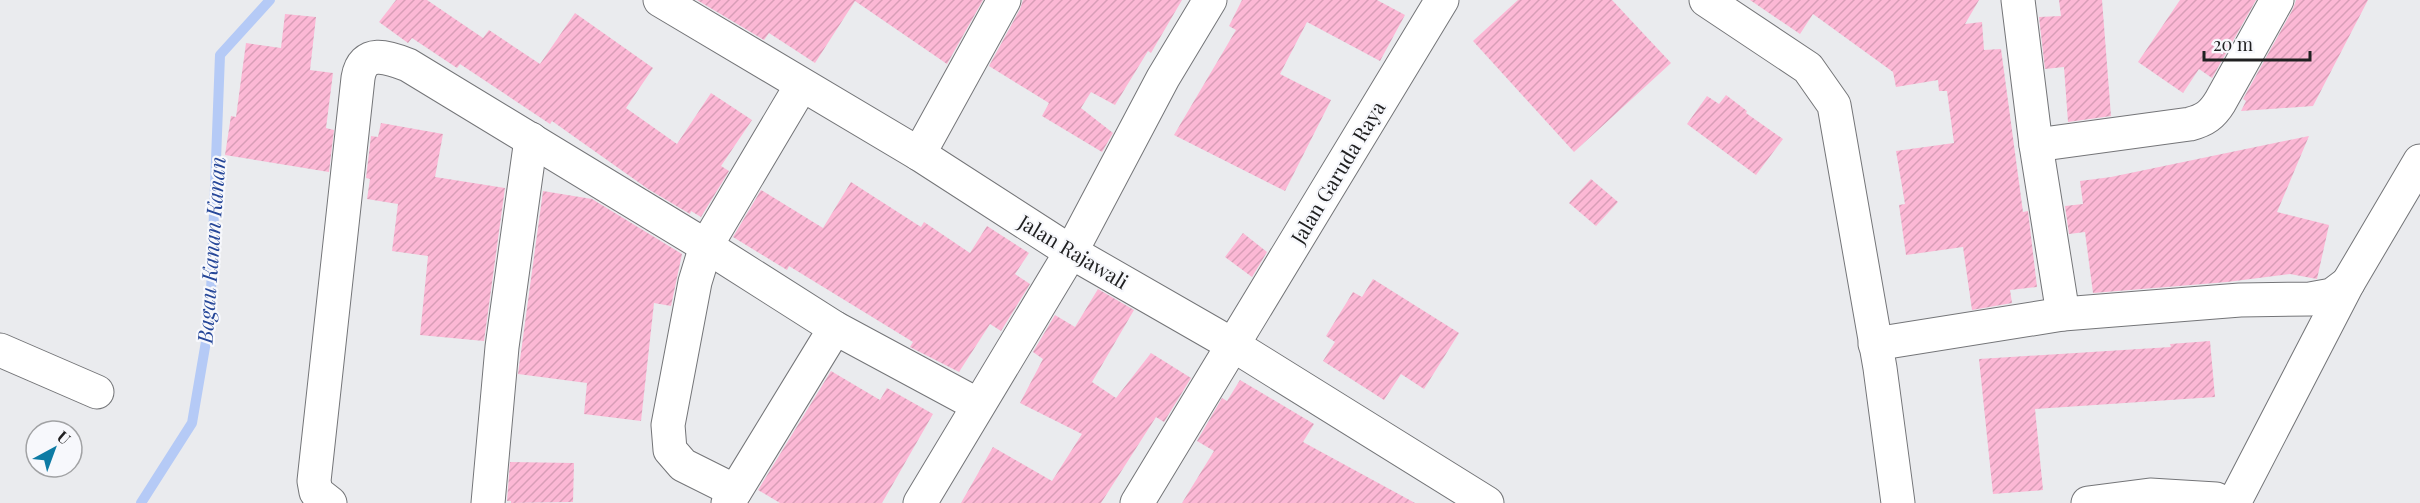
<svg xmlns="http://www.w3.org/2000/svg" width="2420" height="503" font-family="'Playfair Display',serif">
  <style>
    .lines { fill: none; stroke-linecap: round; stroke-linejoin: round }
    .stream { stroke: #b5caf6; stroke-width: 10 }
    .building { fill: url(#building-hatch) }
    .minor-casing { stroke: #747578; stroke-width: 35 }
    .minor { stroke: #fff; stroke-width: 33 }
    .labels { text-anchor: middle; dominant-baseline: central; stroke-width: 4.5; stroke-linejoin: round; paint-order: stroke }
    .street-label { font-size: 20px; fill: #202021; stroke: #f7f8fc }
    .water-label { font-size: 21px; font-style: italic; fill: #254698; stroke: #f7f8fc }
  </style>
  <defs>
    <pattern id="building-hatch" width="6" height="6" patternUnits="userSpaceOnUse" patternTransform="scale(1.5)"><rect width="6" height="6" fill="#fcb8d5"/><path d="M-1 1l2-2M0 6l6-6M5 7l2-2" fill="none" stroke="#d89eb7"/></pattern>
  </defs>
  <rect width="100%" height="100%" fill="#eaebee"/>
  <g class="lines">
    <path class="stream" d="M 141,503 L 192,423 L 210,318 L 220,55 L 270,0"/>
  </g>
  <g class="building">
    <path d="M 396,0 L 427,0 L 483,38 L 489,30 L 540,64 L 575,13 L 653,68 L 626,108 L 677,144 L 711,93 L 752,120 L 721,166 L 729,171 L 701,217 L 691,211 L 690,214 L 648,189 L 552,121 L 550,124 L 460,64 L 457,68 L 412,38 L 408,43 L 379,22 Z"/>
    <path d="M 697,0 L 983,0 L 947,64 L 855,1 L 815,63 L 769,33 L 764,40 Z"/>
    <path d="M 1023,0 L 1182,0 L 1151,53 L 1148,51 L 1115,105 L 1091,92 L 1081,108 L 1113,133 L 1102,152 L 1042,116 L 1049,103 L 989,66 L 1020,9 Z"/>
    <path d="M 1242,0 L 1377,0 L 1405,15 L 1380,61 L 1307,22 L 1280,74 L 1331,100 L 1285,191 L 1174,135 L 1236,30 L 1229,26 Z"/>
    <path d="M 1518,0 L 1612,0 L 1671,63 L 1574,152 L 1473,41 Z"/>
    <path d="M 1750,0 L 1979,0 L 1965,24 L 1982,22 L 1984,50 L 2001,49 L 2023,212 L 2028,211 L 2037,287 L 2010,290 L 2012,303 L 1972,310 L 1963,247 L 1906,255 L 1899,205 L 1905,204 L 1896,151 L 1954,143 L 1947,91 L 1939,91 L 1938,80 L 1896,87 L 1893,72 L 1813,14 L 1800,34 Z"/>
    <path d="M 2059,0 L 2102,0 L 2111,116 L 2068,122 L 2064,67 L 2045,69 L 2039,17 L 2061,16 Z"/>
    <path d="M 2180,0 L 2256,0 L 2212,78 L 2199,69 L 2183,93 L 2138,62 Z"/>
    <path d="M 2296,0 L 2368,0 L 2313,106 L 2241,111 L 2246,101 L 2243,99 L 2293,9 Z"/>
    <path d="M 285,14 L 316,17 L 310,70 L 333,73 L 326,128 L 334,130 L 329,172 L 225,155 L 231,116 L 236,117 L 246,43 L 281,48 Z"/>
    <path d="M 1726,95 L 1747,111 L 1746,113 L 1783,139 L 1756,175 L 1687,124 L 1707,96 L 1719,104 Z"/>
    <path d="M 381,123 L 443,134 L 435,177 L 505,188 L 484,341 L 420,335 L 428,256 L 392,251 L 398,204 L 367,199 L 370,179 L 366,178 L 371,136 L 378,137 Z"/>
    <path d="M 2309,136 L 2277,212 L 2329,225 L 2317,279 L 2290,274 L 2227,282 L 2093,293 L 2085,232 L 2069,234 L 2065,206 L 2083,204 L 2080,181 L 2111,177 Z"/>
    <path d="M 1591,179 L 1618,202 L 1596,226 L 1569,203 Z"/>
    <path d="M 851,182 L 921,227 L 924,222 L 970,253 L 987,226 L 1029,253 L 1015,274 L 1030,284 L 1001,331 L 990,324 L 959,372 L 910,347 L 913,342 L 789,266 L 787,270 L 733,237 L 761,190 L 823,228 Z"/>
    <path d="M 543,191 L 592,199 L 682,254 L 671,306 L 654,303 L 641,421 L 584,414 L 587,383 L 518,374 Z"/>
    <path d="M 1243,233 L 1267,252 L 1252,277 L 1225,257 Z"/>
    <path d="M 1373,279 L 1459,333 L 1424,389 L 1401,374 L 1384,400 L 1323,361 L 1335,342 L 1326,336 L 1353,292 L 1362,297 Z"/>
    <path d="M 1098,289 L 1134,310 L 1092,382 L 1116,398 L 1151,353 L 1191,378 L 1164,422 L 1156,417 L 1101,503 L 961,503 L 993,447 L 1052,481 L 1082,434 L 1020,403 L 1043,359 L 1033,352 L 1055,315 L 1075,327 Z"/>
    <path d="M 2210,341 L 2215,397 L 2035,409 L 2043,490 L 1993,494 L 1979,359 L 2171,347 L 2170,344 Z"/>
    <path d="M 831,371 L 880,400 L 887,388 L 933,414 L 882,503 L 780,503 L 758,490 Z"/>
    <path d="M 1240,380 L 1314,424 L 1303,442 L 1415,503 L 1182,503 L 1214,451 L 1197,441 L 1222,398 L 1227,401 Z"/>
    <path d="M 510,462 L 574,463 L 573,502 L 511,503 L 511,501 L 507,501 Z"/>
  </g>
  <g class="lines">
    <defs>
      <g id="minor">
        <path d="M 660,0 L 919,154 L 1071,252 L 1233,345 L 1487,503"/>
        <path d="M 1706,0 L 1808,68 L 1834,105 L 1880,368 L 1898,503"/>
        <path d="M 2018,0 L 2036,145 L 2063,314"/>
        <path d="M 2036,145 L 2190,124 C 2205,120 2212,115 2220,102 L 2277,0"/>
        <path d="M 919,154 L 1004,0"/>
        <path d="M 1875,344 L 2063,314 L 2240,300 L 2310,299 L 2332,295 L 2348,283"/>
        <path d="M 0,350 L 97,392"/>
        <path d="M 735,491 L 683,465 L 670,450 L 668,425 L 695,282 L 706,246 L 801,86"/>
        <path d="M 330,503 L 316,492 L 314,481 L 358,78 C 363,48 388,57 408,65 L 706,246 L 835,328 L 978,405"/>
        <path d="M 488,503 L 502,347 L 531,139"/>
        <path d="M 728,503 L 835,328"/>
        <path d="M 920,503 L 1071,252 L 1163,78 L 1210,0"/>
        <path d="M 1137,503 L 1442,0"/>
        <path d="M 2088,503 L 2150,495 L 2216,499 L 2224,503"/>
        <path d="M 2234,503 L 2348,283 L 2420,161"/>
      </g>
    </defs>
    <use href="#minor" class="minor-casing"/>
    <use href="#minor" class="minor"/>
  </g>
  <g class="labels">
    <g class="street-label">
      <text transform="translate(1337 172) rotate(-59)">Jalan Garuda Raya</text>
      <text transform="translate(1074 251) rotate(31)">Jalan Rajawali</text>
    </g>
    <g class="water-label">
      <text transform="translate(210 250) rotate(-86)">Bagau Kanan Kanan</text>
    </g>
  </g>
  <g transform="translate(54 449) rotate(41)"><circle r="28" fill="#f7f8fc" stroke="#a1a2a4" stroke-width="1.5"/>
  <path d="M0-4.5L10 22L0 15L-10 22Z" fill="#0d7ba4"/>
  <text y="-9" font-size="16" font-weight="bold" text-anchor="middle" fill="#202021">U</text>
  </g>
  <path d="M2204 51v9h106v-9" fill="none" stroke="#202021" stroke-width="3"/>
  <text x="2213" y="51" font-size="18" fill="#202021" stroke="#f7f8fc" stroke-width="4.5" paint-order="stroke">20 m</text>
</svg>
